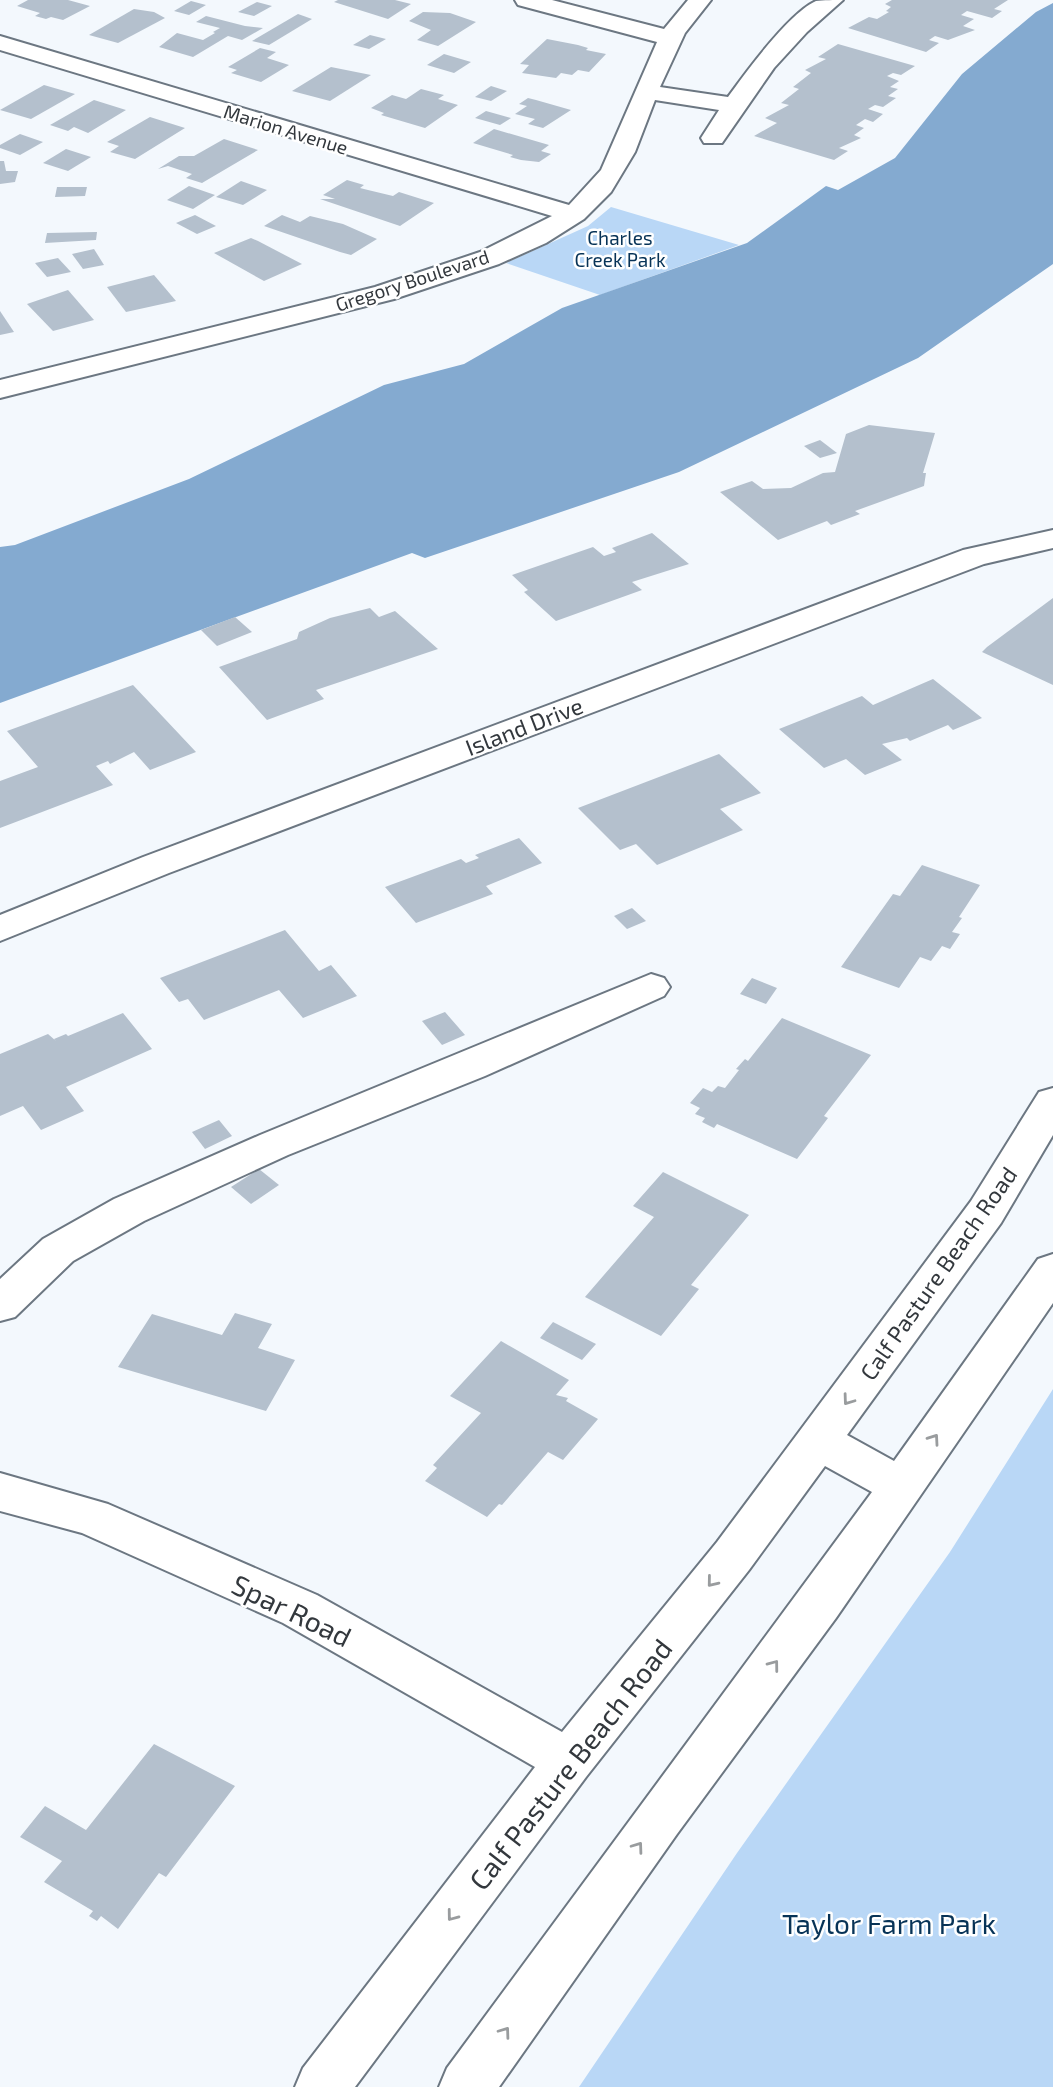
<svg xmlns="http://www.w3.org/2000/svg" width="1053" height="2087" font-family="'Exo 2',sans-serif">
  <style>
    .green { fill: #b9d7f6 }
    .water { fill: #84aad0 }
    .building { fill: #b4c0cd }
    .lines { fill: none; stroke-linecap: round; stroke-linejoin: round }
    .minor-casing { stroke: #6c7782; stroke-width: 4 }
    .minor { fill: #fff; fill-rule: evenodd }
    .oneway { stroke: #999c9e }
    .labels { text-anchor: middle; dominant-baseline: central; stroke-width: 5; stroke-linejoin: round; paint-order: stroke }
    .far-street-label { font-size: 19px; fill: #33383d; stroke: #fff }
    .far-park-label { font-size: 19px; fill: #073357; stroke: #fff }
    .street-label { font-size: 23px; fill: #33383d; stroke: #fff }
    .near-street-label { font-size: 28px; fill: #33383d; stroke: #fff }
    .near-park-label { font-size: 28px; fill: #073357; stroke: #fff }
  </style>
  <rect width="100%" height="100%" fill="#f3f8fd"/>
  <g class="green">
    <path d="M 611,207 L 739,245 L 600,295 L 506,263 L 588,226 Z"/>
    <path d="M 1053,1389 L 1053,2087 L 579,2087 L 737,1853 L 950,1552 Z"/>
  </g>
  <path class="water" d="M 1053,3 L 1053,264 L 918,358 L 679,472 L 425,558 L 412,553 L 0,703 L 0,547 L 15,545 L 189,479 L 384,385 L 464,364 L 562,308 L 747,243 L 826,186 L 838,190 L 895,158 L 962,74 L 1036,12 Z"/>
  <g class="building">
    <path d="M 28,0 L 68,0 L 90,6 L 63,20 L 51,17 L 46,19 L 35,16 L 40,13 L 17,6 Z"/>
    <path d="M 338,0 L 395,0 L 411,4 L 388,19 L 334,2 Z"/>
    <path d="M 892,0 L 1008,0 L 994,9 L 1002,11 L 992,18 L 967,11 L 961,15 L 974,19 L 963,26 L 975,30 L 948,40 L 935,36 L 929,40 L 939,43 L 926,52 L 848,28 L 869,17 L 877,19 L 889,12 L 886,11 L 891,7 L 885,4 Z"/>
    <path d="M 191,1 L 206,5 L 189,15 L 174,11 Z"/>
    <path d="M 257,2 L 272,6 L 254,16 L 238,12 Z"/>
    <path d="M 134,9 L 154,12 L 165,18 L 118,43 L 89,35 Z"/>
    <path d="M 423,12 L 450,13 L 476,22 L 438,46 L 417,40 L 431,30 L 409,21 Z"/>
    <path d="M 298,14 L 312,19 L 269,45 L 252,41 Z"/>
    <path d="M 206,16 L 245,26 L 263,28 L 242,40 L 228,36 L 193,57 L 159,47 L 177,33 L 203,40 L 215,33 L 213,32 L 220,28 L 196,22 Z"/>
    <path d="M 370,35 L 386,39 L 369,49 L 353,45 Z"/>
    <path d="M 547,39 L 578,45 L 588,48 L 586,50 L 606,54 L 589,72 L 578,70 L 572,75 L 561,73 L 556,78 L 522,73 L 529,65 L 520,64 Z"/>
    <path d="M 838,44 L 915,66 L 901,75 L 893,73 L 887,76 L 899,81 L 890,87 L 898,89 L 888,96 L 896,98 L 883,107 L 875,105 L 868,109 L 883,114 L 873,122 L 865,119 L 856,125 L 864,128 L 854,135 L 861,138 L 839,148 L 848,151 L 834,160 L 754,136 L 777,123 L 765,118 L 789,105 L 781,103 L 799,89 L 793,87 L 811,73 L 805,70 L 826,59 L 818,57 Z"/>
    <path d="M 260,48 L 276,52 L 267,58 L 289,65 L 261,82 L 231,73 L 237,70 L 228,67 Z"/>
    <path d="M 444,54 L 471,62 L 454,73 L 427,65 Z"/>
    <path d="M 331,67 L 371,75 L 330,101 L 292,91 Z"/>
    <path d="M 44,85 L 75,94 L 31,119 L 0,110 Z"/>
    <path d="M 491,86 L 507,91 L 491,101 L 475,97 Z"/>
    <path d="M 421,89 L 444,95 L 438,99 L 458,105 L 425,128 L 381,115 L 384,113 L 371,108 L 392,95 L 406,99 Z"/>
    <path d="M 528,98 L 536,100 L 571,110 L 543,128 L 528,124 L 535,119 L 515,114 L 527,106 L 519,104 Z"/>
    <path d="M 94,100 L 126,110 L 88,133 L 74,127 L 68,131 L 50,125 Z"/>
    <path d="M 486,111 L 511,118 L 500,125 L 475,118 Z"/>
    <path d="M 150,117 L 185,128 L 135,159 L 110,152 L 119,146 L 107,142 Z"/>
    <path d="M 494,129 L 549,145 L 541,151 L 551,154 L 539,162 L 521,160 L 510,157 L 513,155 L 473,143 Z"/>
    <path d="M 20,134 L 43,142 L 20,155 L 0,148 L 0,145 Z"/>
    <path d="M 224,139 L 258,150 L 202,183 L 186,178 L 192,174 L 168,166 L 158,169 L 179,156 L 194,156 Z"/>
    <path d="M 66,149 L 91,157 L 68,171 L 43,163 Z"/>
    <path d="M 0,161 L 4,161 L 6,171 L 18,171 L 15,182 L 0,184 Z"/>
    <path d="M 347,180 L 364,185 L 360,188 L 368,190 L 393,196 L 399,192 L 434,203 L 400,226 L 320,199 L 335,199 L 323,195 Z"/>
    <path d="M 241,181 L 267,190 L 243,205 L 216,197 Z"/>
    <path d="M 189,186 L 215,195 L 193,209 L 167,200 Z"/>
    <path d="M 57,187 L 87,187 L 85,196 L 55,197 Z"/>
    <path d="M 195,215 L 216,226 L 197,234 L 176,223 Z"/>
    <path d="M 282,215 L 300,222 L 310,216 L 343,224 L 377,239 L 351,255 L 340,252 L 264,226 Z"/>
    <path d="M 97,232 L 96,240 L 45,243 L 47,233 Z"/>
    <path d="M 251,238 L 258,241 L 302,264 L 264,281 L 214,253 Z"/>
    <path d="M 94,249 L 104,265 L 83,269 L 72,254 Z"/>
    <path d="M 58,258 L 71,272 L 47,277 L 35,263 Z"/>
    <path d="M 154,275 L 176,301 L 126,312 L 107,287 Z"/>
    <path d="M 68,290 L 94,320 L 53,331 L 27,304 Z"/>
    <path d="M 0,311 L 14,332 L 0,335 Z"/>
    <path d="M 869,425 L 935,433 L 923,473 L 926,473 L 924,486 L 855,511 L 860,514 L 831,525 L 827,521 L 778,540 L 720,492 L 752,481 L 763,489 L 791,488 L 823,473 L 835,472 L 846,434 Z"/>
    <path d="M 820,440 L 837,453 L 820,458 L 804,446 Z"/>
    <path d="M 652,533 L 689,564 L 632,582 L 642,590 L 556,621 L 524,592 L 528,590 L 512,575 L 593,547 L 604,556 L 616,552 L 612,548 Z"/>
    <path d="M 1053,598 L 1053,685 L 982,652 L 987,647 Z"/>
    <path d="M 370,608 L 379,617 L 395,611 L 438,649 L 316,690 L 324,699 L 267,720 L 219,667 L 297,639 L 299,632 L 330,618 Z"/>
    <path d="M 235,617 L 252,632 L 217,646 L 201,630 Z"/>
    <path d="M 933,679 L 982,718 L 953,730 L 948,725 L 910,741 L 907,738 L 882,744 L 902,760 L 865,775 L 846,759 L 824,768 L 779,729 L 862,696 L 873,705 Z"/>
    <path d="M 133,685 L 196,752 L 150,770 L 134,752 L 110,764 L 108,761 L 96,766 L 113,785 L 0,828 L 0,781 L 38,767 L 7,731 Z"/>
    <path d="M 719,754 L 761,793 L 720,809 L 743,830 L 657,865 L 636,844 L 620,850 L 578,808 Z"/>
    <path d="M 519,838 L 542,863 L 486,886 L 493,894 L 416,923 L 385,887 L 461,859 L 466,863 L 479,858 L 475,855 Z"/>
    <path d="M 922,865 L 980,885 L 959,917 L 962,918 L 952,932 L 960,934 L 950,949 L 942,946 L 931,961 L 920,957 L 899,988 L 841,967 L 893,894 L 900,896 Z"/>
    <path d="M 632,908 L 646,921 L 627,929 L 614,916 Z"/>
    <path d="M 285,930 L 319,971 L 331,965 L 357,996 L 303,1018 L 279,990 L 204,1020 L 188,999 L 179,1002 L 160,978 Z"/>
    <path d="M 752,978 L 777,988 L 766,1004 L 740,994 Z"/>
    <path d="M 445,1012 L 465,1035 L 442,1045 L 422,1021 Z"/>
    <path d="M 123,1013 L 152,1049 L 66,1087 L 84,1111 L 41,1130 L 23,1106 L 0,1116 L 0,1054 L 48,1034 L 56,1041 L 54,1039 L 66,1034 L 68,1036 Z"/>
    <path d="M 782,1018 L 871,1055 L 824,1116 L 828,1118 L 797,1159 L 717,1124 L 714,1128 L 702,1122 L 705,1118 L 695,1114 L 700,1108 L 690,1103 L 703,1088 L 712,1092 L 718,1086 L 725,1088 L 739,1070 L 736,1069 L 745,1059 L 748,1061 Z"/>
    <path d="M 219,1120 L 232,1136 L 205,1149 L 192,1132 Z"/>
    <path d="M 259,1169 L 279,1185 L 251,1204 L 231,1187 Z"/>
    <path d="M 663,1172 L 749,1215 L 691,1285 L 699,1289 L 661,1336 L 585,1297 L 654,1217 L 633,1206 Z"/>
    <path d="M 235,1313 L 272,1324 L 258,1348 L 295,1360 L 266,1411 L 118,1367 L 152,1314 L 222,1335 Z"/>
    <path d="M 553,1322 L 596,1344 L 582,1360 L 540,1338 Z"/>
    <path d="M 501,1341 L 569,1380 L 556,1395 L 568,1398 L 566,1401 L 598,1419 L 563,1460 L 548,1452 L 502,1505 L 499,1504 L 487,1517 L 425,1481 L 437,1468 L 433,1465 L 481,1413 L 450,1396 Z"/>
    <path d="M 154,1744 L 235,1786 L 166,1877 L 159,1873 L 118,1929 L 101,1916 L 97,1921 L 89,1916 L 93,1911 L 44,1882 L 62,1861 L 20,1837 L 45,1806 L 86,1830 Z"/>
  </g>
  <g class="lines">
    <defs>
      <g id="minor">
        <path d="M 515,0 L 552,0 L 664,29 L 688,0 L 711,0 L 685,33 L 660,87 L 728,97 C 746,72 789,13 816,1 C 823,0 835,0 843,0 L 807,32 L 774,68 L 722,143 L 704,143 L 701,138 L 719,110 L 655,100 L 635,152 L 611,192 L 584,219 L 546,243 L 499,264 L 394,299 L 0,398 L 0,380 L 375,287 L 480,252 L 552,216 L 0,50 L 0,36 L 569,205 L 601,170 L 657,42 L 518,5 Z"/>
        <path d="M 1053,530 L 1053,548 L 984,564 L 169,873 L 0,941 L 0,915 L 143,857 L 963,550 Z"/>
        <path d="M 651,974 L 664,978 L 670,987 L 664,996 L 485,1076 L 288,1155 L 144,1221 L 73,1261 L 15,1317 L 0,1321 L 0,1279 L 43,1239 L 114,1199 L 260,1135 Z"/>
        <path d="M 1053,1088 L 1053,1135 L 1001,1223 L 847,1435 L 894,1461 L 1038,1259 L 1053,1254 L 1053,1303 L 836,1618 L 677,1834 L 499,2087 L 439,2087 L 447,2068 L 872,1492 L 825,1466 L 749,1570 L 586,1777 L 355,2087 L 295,2087 L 303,2068 L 535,1767 L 283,1623 L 82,1533 L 0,1511 L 0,1473 L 108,1504 L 317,1595 L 562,1732 L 717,1542 L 971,1201 L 1039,1092 Z"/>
      </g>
    </defs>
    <use href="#minor" class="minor-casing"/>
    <use href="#minor" class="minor"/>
  </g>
  <defs><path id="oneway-chevron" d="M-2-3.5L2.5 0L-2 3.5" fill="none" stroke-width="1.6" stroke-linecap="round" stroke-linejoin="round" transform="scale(1.75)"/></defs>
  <g class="oneway">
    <use href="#oneway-chevron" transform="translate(848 1400) rotate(126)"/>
    <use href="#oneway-chevron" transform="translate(934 1439) rotate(-55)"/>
    <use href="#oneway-chevron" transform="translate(712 1582) rotate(129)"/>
    <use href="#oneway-chevron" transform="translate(774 1665) rotate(-53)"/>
    <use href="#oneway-chevron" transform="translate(638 1847) rotate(-54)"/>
    <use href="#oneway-chevron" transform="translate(452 1916) rotate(127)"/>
    <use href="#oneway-chevron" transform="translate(505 2032) rotate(-54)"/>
  </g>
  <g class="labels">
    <g class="far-street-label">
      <text transform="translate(286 129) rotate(17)">Marion Avenue</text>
      <text transform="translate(412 280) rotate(-18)">Gregory Boulevard</text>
    </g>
    <g class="far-park-label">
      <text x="620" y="237">Charles<tspan x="620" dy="22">Creek Park</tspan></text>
    </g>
    <g class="street-label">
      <text transform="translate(524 726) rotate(-21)">Island Drive</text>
      <text transform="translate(938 1273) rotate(-55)">Calf Pasture Beach Road</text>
    </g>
    <g class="near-street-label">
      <text transform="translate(292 1610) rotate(26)">Spar Road</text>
      <text transform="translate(570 1764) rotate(-52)">Calf Pasture Beach Road</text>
    </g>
    <g class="near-park-label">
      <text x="889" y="1923">Taylor Farm Park</text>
    </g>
  </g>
</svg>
